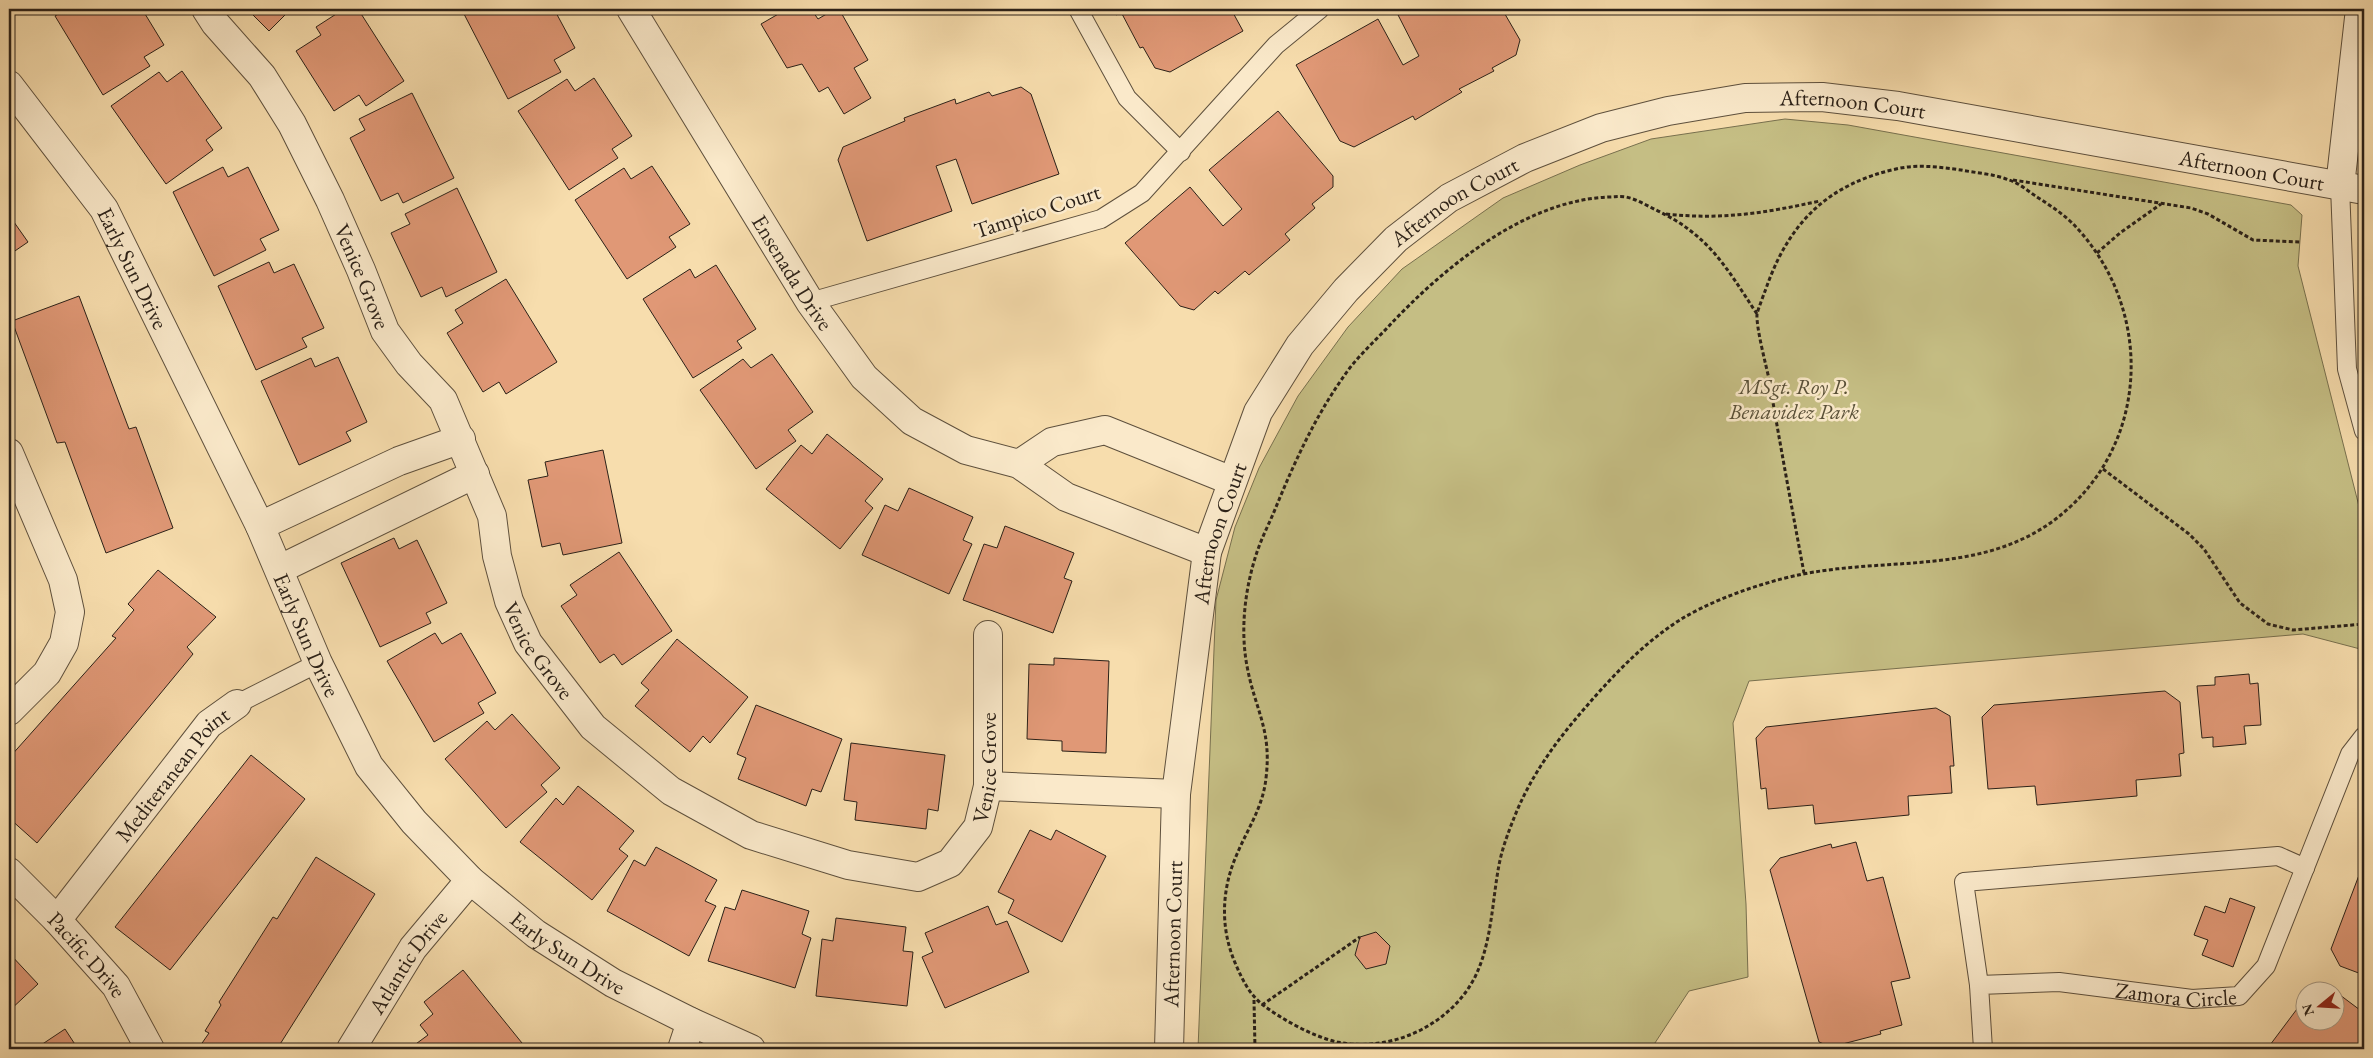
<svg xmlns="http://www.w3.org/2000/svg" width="2373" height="1058" font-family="'EB Garamond',serif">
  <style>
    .green { fill: #c5be84; stroke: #78704e }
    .building { fill: #e09876; stroke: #2b2118 }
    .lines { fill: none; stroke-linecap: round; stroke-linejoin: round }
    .lane-casing { stroke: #5e503d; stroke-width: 20 }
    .street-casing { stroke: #5e503d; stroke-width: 30 }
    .path { stroke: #2b2118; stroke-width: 3; stroke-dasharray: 4 2.5; stroke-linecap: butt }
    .lane { stroke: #fae9ca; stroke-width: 18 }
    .street { stroke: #fae9ca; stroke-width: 28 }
    .labels { text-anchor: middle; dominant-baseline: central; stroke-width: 5; stroke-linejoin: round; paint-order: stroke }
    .street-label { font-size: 22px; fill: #2b2118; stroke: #fae9ca }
    .park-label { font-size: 22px; font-style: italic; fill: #595038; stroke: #fae9ca }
  </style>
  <rect width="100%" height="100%" fill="#f7ddad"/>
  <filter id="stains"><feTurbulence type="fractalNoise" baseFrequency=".004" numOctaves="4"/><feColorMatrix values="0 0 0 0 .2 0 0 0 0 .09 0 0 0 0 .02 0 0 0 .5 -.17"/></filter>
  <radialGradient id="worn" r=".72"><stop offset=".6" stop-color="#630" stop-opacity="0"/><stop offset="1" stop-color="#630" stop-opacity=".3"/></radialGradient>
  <path class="green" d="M 1785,119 L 1848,125 L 2291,205 L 2302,215 L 2298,266 L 2364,526 L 2364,650 L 2303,634 L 1749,681 L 1733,723 L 1746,904 L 1748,977 L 1689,991 L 1651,1049 L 1198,1049 L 1216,600 L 1235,527 L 1259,468 L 1298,396 L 1348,327 L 1402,269 L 1503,198 L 1580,165 L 1651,139 Z"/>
  <g class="building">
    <path d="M 67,9 L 142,9 L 164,45 L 144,57 L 150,66 L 103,95 L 55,16 Z"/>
    <path d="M 247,9 L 291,9 L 269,31 Z"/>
    <path d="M 344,9 L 358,9 L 404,81 L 366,106 L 359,95 L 334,111 L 296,51 L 321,35 L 316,27 Z"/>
    <path d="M 475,9 L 554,9 L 575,48 L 554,60 L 561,72 L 508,99 L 464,14 Z"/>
    <path d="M 787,9 L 811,9 L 818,19 L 835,9 L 839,9 L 868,60 L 854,68 L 871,98 L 844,114 L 828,87 L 819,92 L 802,64 L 787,68 L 761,24 Z"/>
    <path d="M 1113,9 L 1231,9 L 1243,31 L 1170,72 L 1155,68 L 1143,47 L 1140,48 L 1121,12 L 1116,15 Z"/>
    <path d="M 1395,9 L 1502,9 L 1520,40 L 1516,55 L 1492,68 L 1494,71 L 1459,89 L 1462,92 L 1415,120 L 1413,116 L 1354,147 L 1340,141 L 1296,65 L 1378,19 L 1403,65 L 1419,56 Z"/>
    <path d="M 182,71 L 222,128 L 206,140 L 213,150 L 166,184 L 111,106 L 159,72 L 167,82 Z"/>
    <path d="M 594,78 L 632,136 L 612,149 L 618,158 L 569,190 L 518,111 L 567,79 L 575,91 Z"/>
    <path d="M 1021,87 L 1031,94 L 1059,174 L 972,204 L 956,159 L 936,166 L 952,211 L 867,241 L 838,160 L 843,147 L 905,121 L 904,118 L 955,99 L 956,104 L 989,92 L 992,96 Z"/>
    <path d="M 412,93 L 454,178 L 403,203 L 398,193 L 381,201 L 350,138 L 365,130 L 359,119 Z"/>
    <path d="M 1278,111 L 1333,176 L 1333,187 L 1312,204 L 1315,208 L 1285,234 L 1290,240 L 1249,275 L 1245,271 L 1218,294 L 1215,291 L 1194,310 L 1180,306 L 1125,243 L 1190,187 L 1223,226 L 1242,209 L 1209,170 Z"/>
    <path d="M 652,166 L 690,224 L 669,237 L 676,247 L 627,279 L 575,200 L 624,168 L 631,179 Z"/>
    <path d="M 223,167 L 228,177 L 248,167 L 279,230 L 260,239 L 266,250 L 214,276 L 173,192 Z"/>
    <path d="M 457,188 L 497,272 L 446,297 L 442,287 L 421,297 L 391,233 L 410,224 L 405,214 Z"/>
    <path d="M 9,215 L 28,242 L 9,255 Z"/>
    <path d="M 269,262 L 274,273 L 294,264 L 324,328 L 302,338 L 307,347 L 256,370 L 218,286 Z"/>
    <path d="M 716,265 L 756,329 L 737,341 L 742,348 L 693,378 L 643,299 L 690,269 L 695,278 Z"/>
    <path d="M 506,279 L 557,362 L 506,394 L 499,382 L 483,392 L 447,333 L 463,323 L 455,310 Z"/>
    <path d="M 79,296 L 129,429 L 136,427 L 173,528 L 106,553 L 65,442 L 57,443 L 12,321 Z"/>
    <path d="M 772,354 L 813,412 L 788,430 L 796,441 L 756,469 L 700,390 L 743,359 L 751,368 Z"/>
    <path d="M 338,357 L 367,422 L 346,432 L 351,441 L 299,465 L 261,381 L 311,358 L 315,367 Z"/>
    <path d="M 827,434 L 883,479 L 865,501 L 873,508 L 840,549 L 766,489 L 801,445 L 812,454 Z"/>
    <path d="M 603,450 L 622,543 L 563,555 L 560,543 L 542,547 L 528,480 L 548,476 L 545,462 Z"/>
    <path d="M 909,488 L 973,517 L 963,540 L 972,544 L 949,594 L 862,555 L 885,505 L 898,511 Z"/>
    <path d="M 1005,526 L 1074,553 L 1064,578 L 1072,581 L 1053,633 L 963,600 L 984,544 L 997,548 Z"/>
    <path d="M 394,538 L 399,549 L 417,540 L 447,603 L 426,613 L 431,623 L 380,647 L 341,563 Z"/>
    <path d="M 619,552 L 672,631 L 622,665 L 614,654 L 600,663 L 561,606 L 577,595 L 570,585 Z"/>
    <path d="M 158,570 L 216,617 L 187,647 L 193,654 L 37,843 L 9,818 L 9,758 L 116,638 L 112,636 L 134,610 L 128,604 Z"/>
    <path d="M 435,633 L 442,644 L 461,633 L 496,693 L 478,703 L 484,713 L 434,742 L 387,661 Z"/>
    <path d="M 677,639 L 748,697 L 710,743 L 703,736 L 690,752 L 635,706 L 649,690 L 641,683 Z"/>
    <path d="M 1054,658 L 1109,661 L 1106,753 L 1062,751 L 1062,741 L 1027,739 L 1029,664 L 1054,665 Z"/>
    <path d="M 2249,674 L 2250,684 L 2258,683 L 2261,725 L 2244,726 L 2246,744 L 2213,747 L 2213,737 L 2202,738 L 2197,686 L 2215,685 L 2215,677 Z"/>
    <path d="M 2165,691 L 2180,702 L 2184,753 L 2179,754 L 2181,776 L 2136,780 L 2137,796 L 2037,805 L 2035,786 L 1988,789 L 1982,717 L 1994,705 Z"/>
    <path d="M 756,705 L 842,739 L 821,792 L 812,789 L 806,806 L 738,779 L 746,758 L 737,754 Z"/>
    <path d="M 1936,708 L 1950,716 L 1954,766 L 1950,766 L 1952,793 L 1908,796 L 1909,815 L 1815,824 L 1813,805 L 1768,809 L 1766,788 L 1761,789 L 1756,738 L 1766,727 Z"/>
    <path d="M 512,714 L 560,768 L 541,785 L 547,792 L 506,828 L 445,759 L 487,721 L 495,730 Z"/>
    <path d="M 851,743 L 945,755 L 938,811 L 928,809 L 926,829 L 855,820 L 857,802 L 844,800 Z"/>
    <path d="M 251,755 L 305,799 L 170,970 L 115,927 Z"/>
    <path d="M 578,786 L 634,831 L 619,849 L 628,856 L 592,900 L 520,842 L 556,798 L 563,805 Z"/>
    <path d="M 1030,830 L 1051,840 L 1056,830 L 1106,856 L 1062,942 L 1008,913 L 1014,900 L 998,892 Z"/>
    <path d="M 1856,842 L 1867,881 L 1883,877 L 1910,978 L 1891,982 L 1902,1025 L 1880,1031 L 1881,1034 L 1831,1047 L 1819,1042 L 1770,870 L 1780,858 L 1831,844 L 1832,848 Z"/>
    <path d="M 656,847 L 717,880 L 705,901 L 716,906 L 689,956 L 607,911 L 634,860 L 645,866 Z"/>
    <path d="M 316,857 L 375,894 L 277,1049 L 198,1049 L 209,1033 L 205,1031 L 221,1005 L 219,1002 L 273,917 L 277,919 Z"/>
    <path d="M 2364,862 L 2364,975 L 2340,966 L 2331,949 Z"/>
    <path d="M 742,890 L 809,911 L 802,934 L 811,938 L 795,988 L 708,961 L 725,907 L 735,910 Z"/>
    <path d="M 2230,898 L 2255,907 L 2233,967 L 2202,955 L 2208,940 L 2194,935 L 2205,906 L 2225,913 Z"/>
    <path d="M 988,906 L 996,925 L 1007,921 L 1029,972 L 945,1008 L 922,957 L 933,952 L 925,933 Z"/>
    <path d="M 836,918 L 906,927 L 903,951 L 913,952 L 907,1006 L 816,996 L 822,939 L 833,941 Z"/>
    <path d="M 1376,932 L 1390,946 L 1386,964 L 1366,969 L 1355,955 L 1360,937 Z"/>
    <path d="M 9,953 L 38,984 L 9,1011 Z"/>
    <path d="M 463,970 L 522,1043 L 515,1049 L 409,1049 L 428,1035 L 420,1025 L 433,1014 L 424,1002 Z"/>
    <path d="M 2313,988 L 2329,988 L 2333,990 L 2311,990 Z"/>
    <path d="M 2336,992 L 2364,1013 L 2364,1049 L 2267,1049 L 2306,997 L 2306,1020 L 2336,1020 Z"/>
    <path d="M 65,1029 L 78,1049 L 35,1049 Z"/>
  </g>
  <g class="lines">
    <defs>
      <g id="lane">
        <path d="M 1078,9 L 1127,98 L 1181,152"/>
        <path d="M 2340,186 L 2347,369 L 2364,431"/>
        <path d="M 810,302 L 1101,219 L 1142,193 L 1276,45 L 1320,9"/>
        <path d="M 237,704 L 318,663"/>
        <path d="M 1979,985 L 1964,882 L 2278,856 L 2305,868"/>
        <path id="s1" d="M 1983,1049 L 1979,985 L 2059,982 L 2192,999 L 2239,996 L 2266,966 L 2350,754 L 2364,736"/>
      </g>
      <g id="street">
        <path id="s2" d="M 206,9 L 215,23 L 262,76 L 292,124 L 330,200 L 361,270 L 385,331 L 409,364 L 443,400 L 492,516 L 497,556 L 509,601 L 528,643 L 593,727 L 671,791 L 751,835 L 848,865 L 918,877 L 950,863 L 978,827 L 988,786 L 988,635"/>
        <path id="s3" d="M 631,9 L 810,302 L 864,377 L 912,421 L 966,450 L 1019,464 L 1066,497 L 1207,552"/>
        <path id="s4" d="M 9,85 L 104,209 L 260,526 L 318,663 L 369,766 L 414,822 L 470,880 L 536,934 L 613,983 L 691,1022 L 751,1049"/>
        <path d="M 2340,186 L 2360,9"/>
        <path d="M 9,453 L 63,580 L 70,612 L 64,643 L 47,673 L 9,711"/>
        <path d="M 1019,464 L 1052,442 L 1105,430 L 1232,481"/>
        <path d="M 260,526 L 399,461 L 461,439"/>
        <path d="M 280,569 L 475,474"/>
        <path d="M 988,786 L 1176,794"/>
        <path id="s5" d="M 9,872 L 57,920 L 116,986 L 150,1049"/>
        <path id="s6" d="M 57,920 L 209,724 L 237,704"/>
        <path id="s7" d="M 351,1049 L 413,948 L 470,880"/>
        <path d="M 682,1049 L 691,1022"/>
        <path id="s8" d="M 1169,1049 L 1176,794 L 1207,552 L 1258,412 L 1300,345 L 1346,290 L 1396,239 L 1449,198 L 1525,158 L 1601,128 L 1668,111 L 1745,98 L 1822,97 L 1898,106 L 2364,190"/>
      </g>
    </defs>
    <use href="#lane" class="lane-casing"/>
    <use href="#street" class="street-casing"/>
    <g class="path">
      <path d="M 2013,180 L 2191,208 L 2208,214 L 2253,240 L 2300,242"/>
      <path d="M 1666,214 C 1724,220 1764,213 1820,201"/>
      <path d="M 2097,253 L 2120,233 L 2161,204"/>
      <path d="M 1757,314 C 1726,267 1709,235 1656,210 C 1646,205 1636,199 1626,197 C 1620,196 1615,197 1609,197 C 1525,200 1443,268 1388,327 C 1373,343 1356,358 1344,376 C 1315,417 1295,461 1276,507 C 1270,522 1262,537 1257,552 C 1245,588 1240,629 1247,666 C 1255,710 1272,729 1266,778 C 1263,807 1248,828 1237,854 C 1221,890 1220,929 1236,965 C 1243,981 1250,995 1263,1005 C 1283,1020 1312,1036 1337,1042 C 1390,1053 1450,1026 1475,977 C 1492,942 1492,902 1499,865 C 1502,849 1508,833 1514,818 C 1530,777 1556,741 1585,708 C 1609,680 1637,650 1668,628 C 1704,601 1775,577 1821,571 C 1908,558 1999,573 2070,507 C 2151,432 2150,306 2076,227 C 2065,215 2051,206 2037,197 C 2028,191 2019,183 2009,180 C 1995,174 1976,173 1961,170 C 1939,167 1917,164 1896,169 C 1829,184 1791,221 1768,283 C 1767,286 1757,312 1757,314 C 1756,327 1766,365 1769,379 C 1780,444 1792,509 1804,573"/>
      <path d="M 2103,469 L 2189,534 L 2204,549 L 2240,603 L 2268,624 L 2293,630 L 2364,624"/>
      <path d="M 1254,1000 L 1255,1049"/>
      <path d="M 1262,1005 L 1360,937"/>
    </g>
    <use href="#lane" class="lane"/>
    <use href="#street" class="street"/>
  </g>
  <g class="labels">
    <g class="street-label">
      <text stroke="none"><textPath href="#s8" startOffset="1360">Afternoon Court</textPath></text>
      <text stroke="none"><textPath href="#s8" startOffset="1765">Afternoon Court</textPath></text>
      <text stroke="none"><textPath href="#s8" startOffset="940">Afternoon Court</textPath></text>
      <text transform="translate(1037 211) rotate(-18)">Tampico Court</text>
      <text stroke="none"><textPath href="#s4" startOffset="222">Early Sun Drive</textPath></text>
      <text stroke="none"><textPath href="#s3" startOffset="309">Ensenada Drive</textPath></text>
      <text stroke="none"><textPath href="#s2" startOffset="312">Venice Grove</textPath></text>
      <text stroke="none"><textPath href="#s8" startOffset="520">Afternoon Court</textPath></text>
      <text stroke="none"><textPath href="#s4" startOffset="628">Early Sun Drive</textPath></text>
      <text stroke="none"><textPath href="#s2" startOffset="732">Venice Grove</textPath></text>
      <text stroke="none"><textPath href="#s2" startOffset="1332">Venice Grove</textPath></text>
      <text stroke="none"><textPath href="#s6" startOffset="186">Mediteranean Point</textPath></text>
      <text stroke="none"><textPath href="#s8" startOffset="115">Afternoon Court</textPath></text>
      <text stroke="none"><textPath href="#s4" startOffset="1048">Early Sun Drive</textPath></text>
      <text stroke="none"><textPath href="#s5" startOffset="114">Pacific Drive</textPath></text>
      <text stroke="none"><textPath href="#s7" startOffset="104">Atlantic Drive</textPath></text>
      <text stroke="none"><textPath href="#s1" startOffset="262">Zamora Circle</textPath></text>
    </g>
    <g class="park-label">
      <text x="1794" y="386">MSgt. Roy P.<tspan x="1794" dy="25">Benavidez Park</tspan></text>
    </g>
  </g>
  <rect width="2373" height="1058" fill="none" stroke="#f7ddad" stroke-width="30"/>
  <rect x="10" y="10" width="2353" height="1038" fill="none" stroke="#2b2118" stroke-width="2.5"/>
  <rect x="15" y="15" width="2343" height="1028" fill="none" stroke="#2b2118"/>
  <g transform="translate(2320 1006) rotate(252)"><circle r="24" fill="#fae9ca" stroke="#a79983"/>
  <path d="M0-4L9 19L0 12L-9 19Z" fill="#8f2418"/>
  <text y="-8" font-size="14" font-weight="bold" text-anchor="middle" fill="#2b2118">N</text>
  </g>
  <rect width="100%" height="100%" filter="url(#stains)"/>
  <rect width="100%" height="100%" fill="url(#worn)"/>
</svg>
